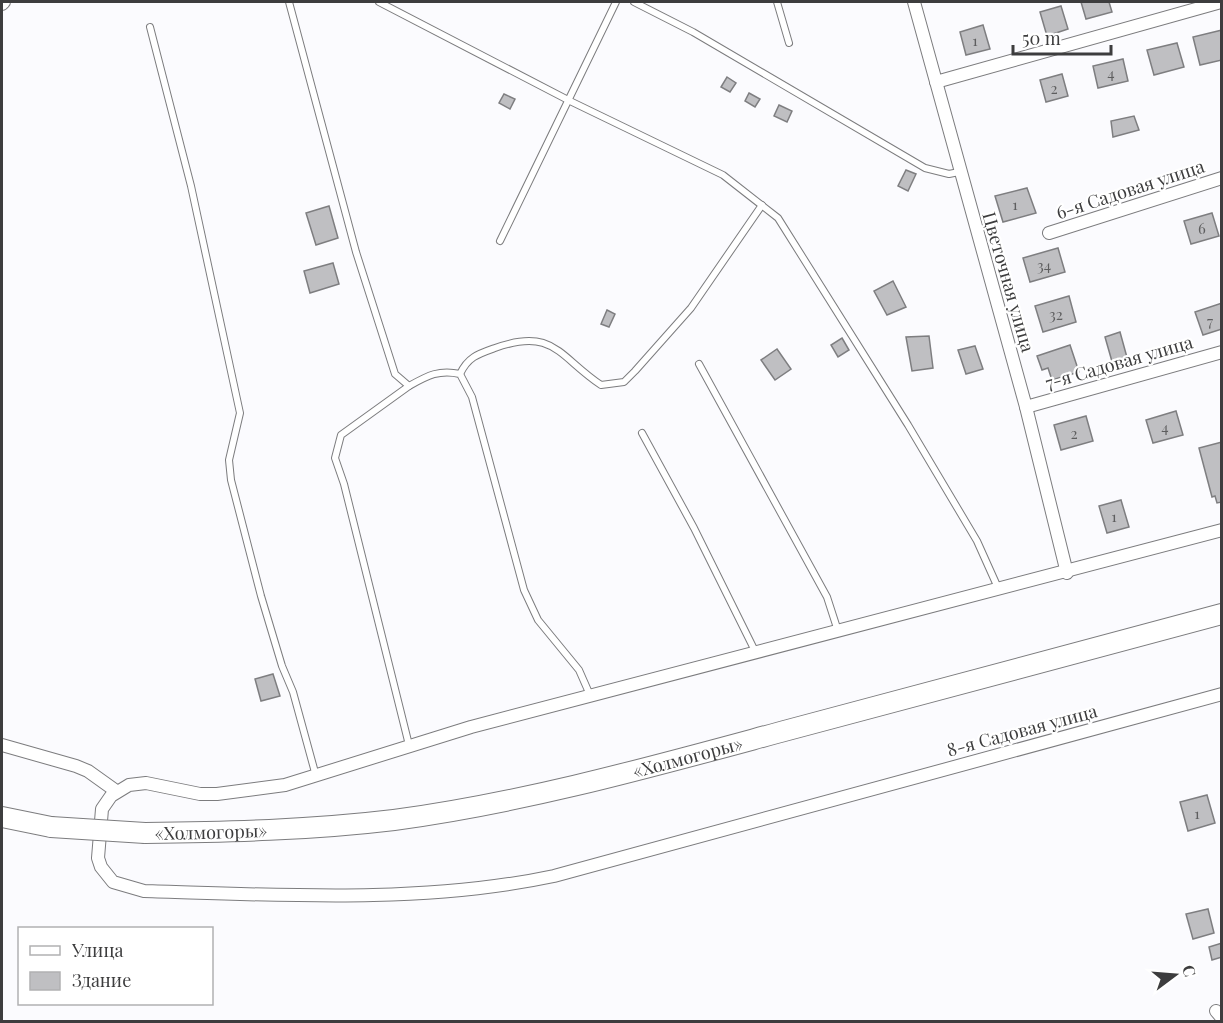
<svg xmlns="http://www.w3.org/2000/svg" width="1223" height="1023" font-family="'Playfair Display',serif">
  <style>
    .building { fill: #bfbfc2; stroke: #7e7e80; stroke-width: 1.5 }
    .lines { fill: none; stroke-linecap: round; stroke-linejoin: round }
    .service-casing { stroke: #7c7c7e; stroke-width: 8 }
    .minor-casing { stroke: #7c7c7e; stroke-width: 14 }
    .trunk-casing { stroke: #7c7c7e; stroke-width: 22 }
    .service { stroke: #fff; stroke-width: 6 }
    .minor { stroke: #fff; stroke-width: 12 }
    .trunk { stroke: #fff; stroke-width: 20 }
    .trunk-bridge-casing { stroke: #7c7c7e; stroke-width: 22; stroke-linecap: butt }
    .trunk-bridge { stroke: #fff; stroke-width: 20 }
    .labels { text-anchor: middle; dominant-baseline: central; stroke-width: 4.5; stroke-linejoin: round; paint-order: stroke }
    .number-label { font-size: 15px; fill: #5e5e5f }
    .street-label { font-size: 18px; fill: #3d3d3e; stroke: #fff }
  </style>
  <rect width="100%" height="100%" fill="#fbfbfe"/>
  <g class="building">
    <path d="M 1081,2 L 1109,2 L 1112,12 L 1086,19 Z"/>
    <path d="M 1061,6 L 1068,29 L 1047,36 L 1040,12 Z"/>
    <path d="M 983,25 L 990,49 L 966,55 L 960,32 Z"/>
    <path d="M 1222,30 L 1222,60 L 1200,65 L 1193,37 Z"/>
    <path d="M 1177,43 L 1184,67 L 1154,75 L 1147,50 Z"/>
    <path d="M 1123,59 L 1128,81 L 1098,88 L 1093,66 Z"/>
    <path d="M 1062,74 L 1068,96 L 1046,102 L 1040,80 Z"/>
    <path d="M 727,77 L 736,83 L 730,92 L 721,87 Z"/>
    <path d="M 749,93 L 760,99 L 755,107 L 745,101 Z"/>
    <path d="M 504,94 L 515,99 L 510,109 L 499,103 Z"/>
    <path d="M 779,105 L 792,111 L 787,122 L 774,116 Z"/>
    <path d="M 1134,116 L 1139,130 L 1113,137 L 1111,121 Z"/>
    <path d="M 906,170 L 916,174 L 908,191 L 898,186 Z"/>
    <path d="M 1027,188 L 1036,213 L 1003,222 L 995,196 Z"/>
    <path d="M 329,206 L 338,238 L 316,245 L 306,213 Z"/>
    <path d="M 1212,213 L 1219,236 L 1191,244 L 1184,221 Z"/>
    <path d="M 1058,248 L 1065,272 L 1030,282 L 1023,258 Z"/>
    <path d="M 333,263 L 339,284 L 310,293 L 304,271 Z"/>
    <path d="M 893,281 L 906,307 L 887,315 L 874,291 Z"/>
    <path d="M 1069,296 L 1076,322 L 1043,332 L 1035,306 Z"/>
    <path d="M 1222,303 L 1222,329 L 1203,335 L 1195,312 Z"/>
    <path d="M 607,310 L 615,314 L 609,327 L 601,324 Z"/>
    <path d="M 1120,332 L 1128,361 L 1113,365 L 1105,337 Z"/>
    <path d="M 929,336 L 933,368 L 912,371 L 906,337 Z"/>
    <path d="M 842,338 L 849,350 L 838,357 L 831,345 Z"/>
    <path d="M 1070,345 L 1079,372 L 1052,380 L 1048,368 L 1042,370 L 1037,356 Z"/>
    <path d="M 975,346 L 983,369 L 966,374 L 958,350 Z"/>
    <path d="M 777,349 L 791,369 L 775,380 L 761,360 Z"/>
    <path d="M 1176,411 L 1183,435 L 1153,443 L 1146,420 Z"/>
    <path d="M 1086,416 L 1093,441 L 1061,450 L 1054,425 Z"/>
    <path d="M 1222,442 L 1222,502 L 1217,503 L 1215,496 L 1212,497 L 1199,448 Z"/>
    <path d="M 1121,500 L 1129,527 L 1107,533 L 1099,506 Z"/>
    <path d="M 273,674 L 280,696 L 261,701 L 255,679 Z"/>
    <path d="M 1207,795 L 1215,823 L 1188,831 L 1180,802 Z"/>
    <path d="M 1208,909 L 1214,933 L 1193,939 L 1186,914 Z"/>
    <path d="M 1222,943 L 1222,957 L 1212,960 L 1209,947 Z"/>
  </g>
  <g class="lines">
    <defs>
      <g id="service">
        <path d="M 289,2 L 356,252 L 395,374 L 409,386 C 427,376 439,369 460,374 L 472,397 L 524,590 L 538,620 L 579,670 L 590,695"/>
        <path d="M 379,2 L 570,101 L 723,175 L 778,218 L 908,425 L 977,541 L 999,590"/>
        <path d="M 634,2 L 693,32 L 925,168 L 949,174 L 959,172"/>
        <path d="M 777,2 L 789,43"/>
        <path d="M 150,27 L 191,186 L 240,413 L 229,460 L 231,480 L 261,596 L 282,666 L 293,692 L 316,776"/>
        <path d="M 500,241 L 616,2"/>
        <path d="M 699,364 L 827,597 L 838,631"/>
        <path d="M 460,374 C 468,357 478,354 495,348 C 554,327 559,357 601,385 L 624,382 L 635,371 L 691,308 L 762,205"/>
        <path d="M 409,386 L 341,435 L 335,458 L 344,484 L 409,745"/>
        <path d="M 642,433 L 694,528 L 756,653"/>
      </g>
      <g id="minor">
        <path d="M 914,2 L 1026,407 L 1067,573"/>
        <path d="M 2,4 L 4,2"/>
        <path d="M 936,82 L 1221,2"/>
        <path d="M 1049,233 L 1222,178"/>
        <path d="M 1026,407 L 1222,352"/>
        <path d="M 1222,530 L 471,727 L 285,785 L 217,794 L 200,794 L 146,783 L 129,785 L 111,796 L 102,809 L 98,858 L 101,867 L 113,882 L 144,891 C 278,895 422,904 554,876 L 1222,694"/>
        <path d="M 2,745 L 76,766 L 88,771 L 116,791"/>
        <path d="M 1216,1011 L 1222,1018"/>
      </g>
      <g id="trunk">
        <path d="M 2,817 L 51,827"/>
        <path id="s1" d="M 145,833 C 228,832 311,830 394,820 C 528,802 658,765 788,730 C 932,692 1077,654 1222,614"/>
      </g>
    </defs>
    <use href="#service" class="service-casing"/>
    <use href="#minor" class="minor-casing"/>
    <use href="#trunk" class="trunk-casing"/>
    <use href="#service" class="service"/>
    <use href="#minor" class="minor"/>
    <use href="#trunk" class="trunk"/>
    <defs>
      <path id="trunk-bridge" d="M 51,827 L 145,833"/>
    </defs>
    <use href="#trunk-bridge" class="trunk-bridge-casing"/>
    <use href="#trunk-bridge" class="trunk-bridge"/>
  </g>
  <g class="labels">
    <g class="number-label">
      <text x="975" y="40">1</text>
      <text x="1111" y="73">4</text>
      <text x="1054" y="88">2</text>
      <text x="1015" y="204">1</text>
      <text x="1202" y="228">6</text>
      <text x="1044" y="265">34</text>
      <text x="1056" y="314">32</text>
      <text x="1210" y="321">7</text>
      <text x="1165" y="427">4</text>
      <text x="1074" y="433">2</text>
      <text x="1114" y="516">1</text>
      <text x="1197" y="813">1</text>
    </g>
    <g class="street-label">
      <text transform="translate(1130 189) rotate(-18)">6-я Садовая улица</text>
      <text transform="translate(1009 282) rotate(74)">Цветочная улица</text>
      <text transform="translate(1119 362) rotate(-16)">7-я Садовая улица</text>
      <text transform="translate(1022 730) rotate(-15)">8-я Садовая улица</text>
      <text stroke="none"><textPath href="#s1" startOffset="550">«Холмогоры»</textPath></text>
      <text stroke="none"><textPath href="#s1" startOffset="66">«Холмогоры»</textPath></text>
    </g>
  </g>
  <rect width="1223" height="1023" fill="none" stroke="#3d3d3e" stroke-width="6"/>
  <rect x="18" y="927" width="195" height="78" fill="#ffffff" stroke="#b1b1b2" stroke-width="1.5"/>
  <rect x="30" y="946" width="30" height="9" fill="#ffffff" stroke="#b1b1b2" stroke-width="1.5"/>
  <text x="72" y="957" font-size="18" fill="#3d3d3e">Улица</text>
  <rect x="30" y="972" width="30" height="18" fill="#bfbfc2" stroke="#b1b1b2" stroke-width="1.5"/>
  <text x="72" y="987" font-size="18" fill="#3d3d3e">Здание</text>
  <g transform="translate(1175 975) rotate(74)" stroke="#ffffff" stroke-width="4.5" paint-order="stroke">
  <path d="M0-4.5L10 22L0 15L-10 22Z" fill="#3d3d3e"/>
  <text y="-9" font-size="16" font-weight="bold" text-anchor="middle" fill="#3d3d3e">С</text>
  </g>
  <path d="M1013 45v9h98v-9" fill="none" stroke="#3d3d3e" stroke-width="3"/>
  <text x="1022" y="45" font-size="18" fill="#3d3d3e" stroke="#ffffff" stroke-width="4.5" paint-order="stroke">50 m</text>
</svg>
